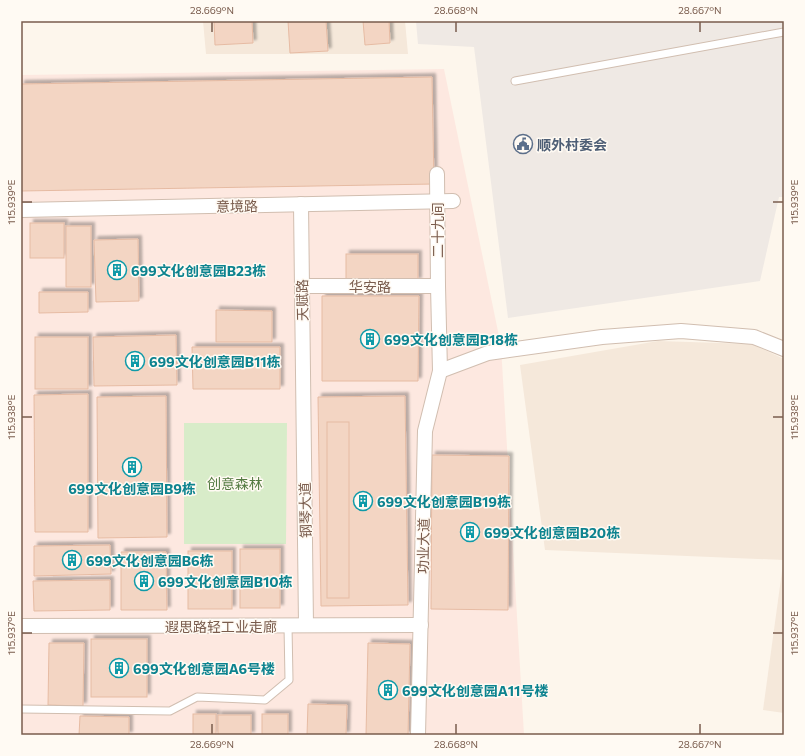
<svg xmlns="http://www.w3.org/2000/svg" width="805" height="756" font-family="Commissioner,'Noto Sans SC',sans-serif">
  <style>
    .residential { fill: #f5e8da }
    .commercial { fill: #fde8e0 }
    .industrial { fill: #efe9e4 }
    .green { fill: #d8ecc9 }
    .building { fill: #f3d5c3; stroke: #e6bba3; filter: url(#shadow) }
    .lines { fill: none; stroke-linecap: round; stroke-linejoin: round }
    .lane-casing { stroke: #d1beb0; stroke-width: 9 }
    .street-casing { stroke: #d1beb0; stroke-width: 16 }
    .lane { stroke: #fff; stroke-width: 7 }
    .street { stroke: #fff; stroke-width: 14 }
    .ticks { fill: none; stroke: #7a5c4d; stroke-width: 1.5 }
    .labels { text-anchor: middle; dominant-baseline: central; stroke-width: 3; stroke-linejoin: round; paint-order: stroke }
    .service-label { font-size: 14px; font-weight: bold; fill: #4e5e75; stroke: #fffaf3; text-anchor: start }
    .street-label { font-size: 14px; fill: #7a5c4d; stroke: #fffaf3 }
    .culture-label { font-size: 14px; font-weight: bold; fill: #0d838f; stroke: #fffaf3; text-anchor: start }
    .park-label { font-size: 14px; fill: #537a41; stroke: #fffaf3 }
    .neatline { fill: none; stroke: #7a5c4d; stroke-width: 1.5 }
    .ticks-label { font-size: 10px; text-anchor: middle; fill: #7a5c4d }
  </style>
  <defs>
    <filter id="shadow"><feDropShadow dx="3.5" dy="-3.5" stdDeviation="1" flood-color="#0004"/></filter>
  </defs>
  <rect width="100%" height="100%" fill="#fdf6ec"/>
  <g class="residential">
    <path d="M 203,21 L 405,21 L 408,54 L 206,54 Z"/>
    <path d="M 658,341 L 752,344 L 784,359 L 784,560 L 545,550 L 520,365 Z"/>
    <path d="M 783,564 L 784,564 L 784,713 L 763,710 Z"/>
  </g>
  <path class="commercial" d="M 444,69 L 501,346 L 524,735 L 21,735 L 21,75 Z"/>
  <path class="industrial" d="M 416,21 L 784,21 L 784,197 L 779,197 L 760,281 L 508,318 L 474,47 L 418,44 Z"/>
  <path class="green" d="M 184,423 L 287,423 L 286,544 L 184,544 Z"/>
  <g class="building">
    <path d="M 214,21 L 252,21 L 253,43 L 215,45 Z"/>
    <path d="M 288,21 L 326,21 L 328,51 L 290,53 Z"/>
    <path d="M 363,21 L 389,21 L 390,43 L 365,45 Z"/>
    <path d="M 432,77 L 434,184 L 21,191 L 21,84 Z"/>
    <rect x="30" y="223" width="34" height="35"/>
    <rect x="66" y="226" width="25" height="61"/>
    <path d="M 138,239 L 139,301 L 96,302 L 94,240 Z"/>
    <rect x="346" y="254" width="72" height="27"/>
    <path d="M 39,292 L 88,292 L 88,312 L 39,313 Z"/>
    <path d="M 322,296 L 419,296 L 418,381 L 322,381 Z"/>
    <path d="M 216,310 L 272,311 L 272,342 L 216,342 Z"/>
    <path d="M 176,335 L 177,385 L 94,386 L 93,337 Z"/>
    <rect x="35" y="337" width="53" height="52"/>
    <path d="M 192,347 L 280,347 L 280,389 L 193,389 Z"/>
    <path d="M 88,394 L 88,532 L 35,532 L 34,395 Z"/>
    <path d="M 166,396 L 167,537 L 98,538 L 97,397 Z"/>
    <path d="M 405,396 L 408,605 L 321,606 L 318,397 Z"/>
    <rect x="327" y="422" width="22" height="176"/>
    <path d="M 432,455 L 509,456 L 508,610 L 431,609 Z"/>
    <path d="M 110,545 L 111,574 L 34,576 L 34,546 Z"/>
    <rect x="240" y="549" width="40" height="59"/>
    <rect x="188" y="551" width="44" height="58"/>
    <path d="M 121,552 L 166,552 L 167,610 L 121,610 Z"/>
    <path d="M 110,580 L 110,610 L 34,611 L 33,581 Z"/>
    <rect x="91" y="639" width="56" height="58"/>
    <path d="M 49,643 L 84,643 L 83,706 L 48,705 Z"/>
    <path d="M 368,643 L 410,644 L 408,735 L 366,735 Z"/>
    <path d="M 308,704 L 347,705 L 346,735 L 307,735 Z"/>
    <rect x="193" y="714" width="23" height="21"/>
    <rect x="262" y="714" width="26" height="21"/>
    <rect x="218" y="715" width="33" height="20"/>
    <path d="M 80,716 L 129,717 L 129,735 L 79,735 Z"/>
  </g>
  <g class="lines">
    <defs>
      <g id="lane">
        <path d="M 515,81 L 784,32"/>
        <path d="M 21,709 L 170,711 L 197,697 L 265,700 L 289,680 L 288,626"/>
      </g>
      <g id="street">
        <path d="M 301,204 L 306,625"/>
        <path d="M 21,210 L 453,201"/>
        <path d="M 302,286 L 438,286"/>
        <path d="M 440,371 L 488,353 L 602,337 L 681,331 L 754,337 L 784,349"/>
        <path d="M 21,626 L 421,625"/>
        <path d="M 418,735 L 425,431 L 440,371 L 438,286 L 437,174"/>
      </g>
    </defs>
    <use href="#lane" class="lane-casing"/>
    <use href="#street" class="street-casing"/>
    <use href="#lane" class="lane"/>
    <use href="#street" class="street"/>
  </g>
  <path class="ticks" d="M 212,22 L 212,32M 456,22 L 456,32M 700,22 L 700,32M 22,202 L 32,202M 773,202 L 783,202M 22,417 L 32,417M 773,417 L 783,417M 22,633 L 32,633M 773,633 L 783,633M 212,724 L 212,734M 456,724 L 456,734M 700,724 L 700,734"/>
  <defs>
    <symbol id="civic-ring" viewBox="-11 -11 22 22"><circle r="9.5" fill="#fffaf3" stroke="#5c6f8a" stroke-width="1.5"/><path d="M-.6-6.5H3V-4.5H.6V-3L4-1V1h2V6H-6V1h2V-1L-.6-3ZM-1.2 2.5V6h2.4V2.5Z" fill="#5c6f8a"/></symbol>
    <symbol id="building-ring" viewBox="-11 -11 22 22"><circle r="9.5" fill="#fffaf3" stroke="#0f9aa8" stroke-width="1.5"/><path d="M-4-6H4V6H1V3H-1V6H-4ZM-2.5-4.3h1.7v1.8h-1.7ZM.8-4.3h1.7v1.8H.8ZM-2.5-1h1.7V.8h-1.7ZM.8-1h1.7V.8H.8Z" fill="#0f9aa8"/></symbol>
  </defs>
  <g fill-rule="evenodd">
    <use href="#civic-ring" x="512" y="133" width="22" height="22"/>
    <use href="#building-ring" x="106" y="259" width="22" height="22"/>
    <use href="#building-ring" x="359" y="328" width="22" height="22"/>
    <use href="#building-ring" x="124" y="350" width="22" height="22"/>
    <use href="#building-ring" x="121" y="456" width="22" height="22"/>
    <use href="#building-ring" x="352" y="490" width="22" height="22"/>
    <use href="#building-ring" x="459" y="521" width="22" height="22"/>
    <use href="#building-ring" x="61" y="549" width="22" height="22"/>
    <use href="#building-ring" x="133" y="570" width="22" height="22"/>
    <use href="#building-ring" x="108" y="657" width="22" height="22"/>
    <use href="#building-ring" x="377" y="679" width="22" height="22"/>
  </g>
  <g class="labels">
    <g class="service-label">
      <text x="537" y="144">顺外村委会</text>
    </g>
    <g class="street-label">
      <text transform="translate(237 206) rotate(-1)">意境路</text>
      <text transform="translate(437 230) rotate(-90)">二十九间</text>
      <text x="370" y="286">华安路</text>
      <text transform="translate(302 300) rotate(-91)">天赋路</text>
      <text transform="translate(305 510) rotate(-91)">钢琴大道</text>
      <text transform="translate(423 546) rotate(-89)">功业大道</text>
      <text x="221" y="626">遐思路轻工业走廊</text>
    </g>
    <g class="culture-label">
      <text x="131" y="270">699文化创意园B23栋</text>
      <text x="384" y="339">699文化创意园B18栋</text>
      <text x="149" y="361">699文化创意园B11栋</text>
      <text x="132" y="488" text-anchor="middle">699文化创意园B9栋</text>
      <text x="377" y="501">699文化创意园B19栋</text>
      <text x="484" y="532">699文化创意园B20栋</text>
      <text x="86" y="560">699文化创意园B6栋</text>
      <text x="158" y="581">699文化创意园B10栋</text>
      <text x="133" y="668">699文化创意园A6号楼</text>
      <text x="402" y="690">699文化创意园A11号楼</text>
    </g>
    <g class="park-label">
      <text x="235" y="483">创意森林</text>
    </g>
  </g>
  <rect width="805" height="756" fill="none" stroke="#fffaf3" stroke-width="44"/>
  <rect x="22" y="22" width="761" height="712" class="neatline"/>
  <g class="ticks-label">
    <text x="212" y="14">28.669°N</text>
    <text x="456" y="14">28.668°N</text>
    <text x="700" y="14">28.667°N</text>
    <text transform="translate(794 202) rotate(-90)" y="4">115.939°E</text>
    <text transform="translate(11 202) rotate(-90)" y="4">115.939°E</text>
    <text transform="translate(794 417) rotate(-90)" y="4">115.938°E</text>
    <text transform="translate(11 417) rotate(-90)" y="4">115.938°E</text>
    <text transform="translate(794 633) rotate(-90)" y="4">115.937°E</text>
    <text transform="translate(11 633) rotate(-90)" y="4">115.937°E</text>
    <text x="212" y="748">28.669°N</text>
    <text x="456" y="748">28.668°N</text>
    <text x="700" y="748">28.667°N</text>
  </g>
</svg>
